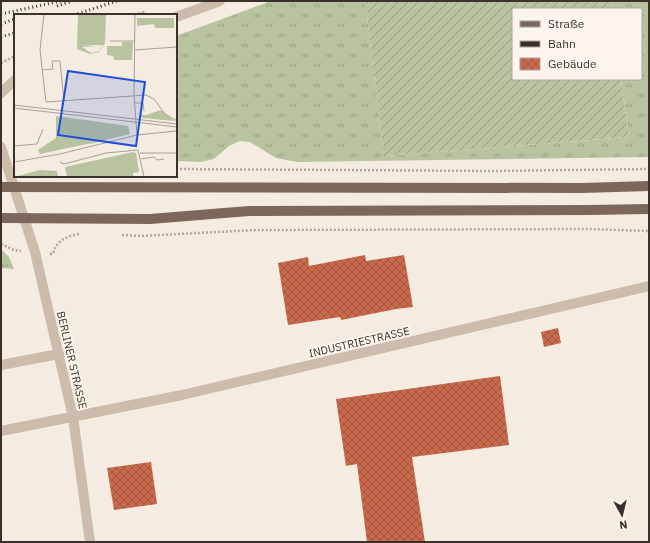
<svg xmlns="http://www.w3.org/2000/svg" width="650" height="543" font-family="'IBM Plex Sans',sans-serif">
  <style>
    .grass { fill: url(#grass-tufts) }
    .garden { fill: url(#garden-furrows) }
    .building { fill: url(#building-cross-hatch) }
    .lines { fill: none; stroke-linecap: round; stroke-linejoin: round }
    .path { stroke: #b9a596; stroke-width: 2.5; stroke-dasharray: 2 2; stroke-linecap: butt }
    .minor { stroke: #cdbbac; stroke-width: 10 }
    .major { stroke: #7d675c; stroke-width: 10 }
    .rail { stroke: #3b302b; stroke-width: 3; stroke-dasharray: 1 3; stroke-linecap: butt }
    .labels { text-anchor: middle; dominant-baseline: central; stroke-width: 3.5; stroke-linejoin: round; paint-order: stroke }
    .street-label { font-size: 11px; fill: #3b302b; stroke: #fbf5ee }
    .inset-road { fill: none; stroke: #aaa098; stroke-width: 1 }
    .view { fill: #1d4ed8; fill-opacity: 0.15; stroke: #1d4ed8; stroke-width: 2 }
    .inset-edge { fill: none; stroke: #3b302b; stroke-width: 2 }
  </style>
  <defs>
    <pattern id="grass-tufts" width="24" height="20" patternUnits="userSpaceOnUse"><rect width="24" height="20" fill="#b8c4a0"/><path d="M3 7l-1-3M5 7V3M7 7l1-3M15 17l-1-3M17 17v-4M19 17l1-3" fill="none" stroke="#97a083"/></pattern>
    <pattern id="garden-furrows" width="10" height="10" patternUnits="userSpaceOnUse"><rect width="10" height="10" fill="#b8c4a0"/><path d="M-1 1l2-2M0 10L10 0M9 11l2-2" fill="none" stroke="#97a083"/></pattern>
    <pattern id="building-cross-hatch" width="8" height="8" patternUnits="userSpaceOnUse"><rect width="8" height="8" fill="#c8694b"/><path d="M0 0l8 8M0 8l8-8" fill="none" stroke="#a4573f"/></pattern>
  </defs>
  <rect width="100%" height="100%" fill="#f4ebe1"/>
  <g class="grass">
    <path d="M 271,1 L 365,1 L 384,156 L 629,137 L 621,79 L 641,79 L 641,9 L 612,9 L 611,1 L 649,1 L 649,157 L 297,162 L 276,158 L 250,142 L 240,141 L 229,146 L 214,159 L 201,162 L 176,161 L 176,36 Z"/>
    <path d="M 1,249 L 9,257 L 14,269 L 1,268 Z"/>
  </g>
  <path class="garden" d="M 365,1 L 611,1 L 612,9 L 513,9 L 513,79 L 621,79 L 629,137 L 384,156 Z"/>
  <g class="building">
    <path d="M 365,255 L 366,261 L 404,255 L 413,307 L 396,309 L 341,320 L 340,317 L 288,325 L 278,263 L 308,257 L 309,266 Z"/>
    <path d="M 558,328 L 561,343 L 544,347 L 541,332 Z"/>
    <path d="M 500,376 L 509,445 L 412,457 L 425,542 L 367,542 L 357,464 L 346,466 L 336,399 Z"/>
    <path d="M 151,462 L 157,504 L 114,510 L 107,468 Z"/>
  </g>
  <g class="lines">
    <g class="path">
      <path d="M 135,15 L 143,12 L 144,15"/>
      <path d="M 1,63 L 15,56"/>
      <path d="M 176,169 L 494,171 L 649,169"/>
      <path d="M 122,235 L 141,236 L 255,230 L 590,229 L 649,231"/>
      <path d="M 1,244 L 14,250 L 21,251"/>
      <path d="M 50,254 L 53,254 C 56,241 66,236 79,234"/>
    </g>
    <g class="minor">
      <path d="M 176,17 L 220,1"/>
      <path d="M 1,93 L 15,80"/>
      <path d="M 1,147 L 35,252 L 73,417 L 90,542"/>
      <path d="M 1,365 L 59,354"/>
      <path d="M 1,431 L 182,395 L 649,286"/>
    </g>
    <g class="major">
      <path d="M 1,187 L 582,188 L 649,186"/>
      <path d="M 1,218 L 150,219 L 249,211 L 589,210 L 649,209"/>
    </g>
    <g class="rail">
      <path d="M 57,6 L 72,1"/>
      <path d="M 1,14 L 61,1"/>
      <path d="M 74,15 L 117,1"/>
      <path d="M 1,24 L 15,19"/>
      <path d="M 1,37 L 15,33"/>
    </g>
  </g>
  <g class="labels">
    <g class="street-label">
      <text transform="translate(359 342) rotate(-13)">INDUSTRIESTRASSE</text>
      <text transform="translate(72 360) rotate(77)">BERLINER STRASSE</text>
    </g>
  </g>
  <g transform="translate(14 14)">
    <rect width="163" height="163" fill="#f4ebe1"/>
    <path d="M 123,4 L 160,4 L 160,14 L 141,14 L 140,10 L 123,12 ZM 108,28 L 119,28 L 118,46 L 100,46 L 99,42 L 93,41 L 93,32 L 108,32 ZM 147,96 L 160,107 L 129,104 L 125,100 L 132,101 ZM 42,102 L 114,112 L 116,120 L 76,130 L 74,130 L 78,129 L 49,106 L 49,135 L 26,140 L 24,136 L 42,124 ZM 26,156 L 43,157 L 44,163 L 0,163 Z" fill="#b8c4a0"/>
    <path d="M 64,0 L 92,0 L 91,29 L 85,38 L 76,40 L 63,35 ZM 67,31 L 89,31 L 85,37 L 77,39 L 68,33 L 84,32 ZM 119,138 L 122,139 L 125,158 L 119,159 L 119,163 L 53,163 L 51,153 Z" fill="#b8c4a0" fill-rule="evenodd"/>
    <path d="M 49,105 L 79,107 L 78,129 L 49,135 Z" fill="#b8c4a0"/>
    <path class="inset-road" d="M 30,0 L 26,36 L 32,88 L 132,81 L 140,85 L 151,100 L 163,107M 96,27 L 121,27M 120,36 L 163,33M 28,56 L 39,55 L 38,47 L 46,47 L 50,87M 121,89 L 129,89 L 130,97M 0,91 L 163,110M 0,94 L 163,113M 123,121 L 162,117M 0,132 L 23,130 L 29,115M 126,139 L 163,139M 127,145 L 140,143 L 143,146 L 150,145M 0,148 L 46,140 L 123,121 L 120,81 L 121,0M 46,148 L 50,150 L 92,139 L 124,136 L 130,163"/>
    <path class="view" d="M 54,57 L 131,68 L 122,132 L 44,121 Z"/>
    <rect width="163" height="163" class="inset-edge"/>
  </g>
  <rect width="650" height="543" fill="none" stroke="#3b302b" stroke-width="4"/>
  <rect x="512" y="8" width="130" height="72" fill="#fbf5ee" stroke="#aea6a0"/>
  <rect x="520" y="21" width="20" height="6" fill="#7d675c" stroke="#aea6a0"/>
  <text x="548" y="28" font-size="12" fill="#3b302b">Straße</text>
  <rect x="520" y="41" width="20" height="6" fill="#3b302b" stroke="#aea6a0"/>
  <text x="548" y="48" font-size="12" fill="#3b302b">Bahn</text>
  <rect x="520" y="58" width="20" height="12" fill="url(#building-cross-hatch)" stroke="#aea6a0"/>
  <text x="548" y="68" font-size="12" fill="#3b302b">Gebäude</text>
  <g transform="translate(622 515) rotate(172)" stroke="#fbf5ee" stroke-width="3" paint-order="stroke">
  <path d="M0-3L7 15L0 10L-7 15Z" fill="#3b302b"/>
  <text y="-6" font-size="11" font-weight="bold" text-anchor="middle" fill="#3b302b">N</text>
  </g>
</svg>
